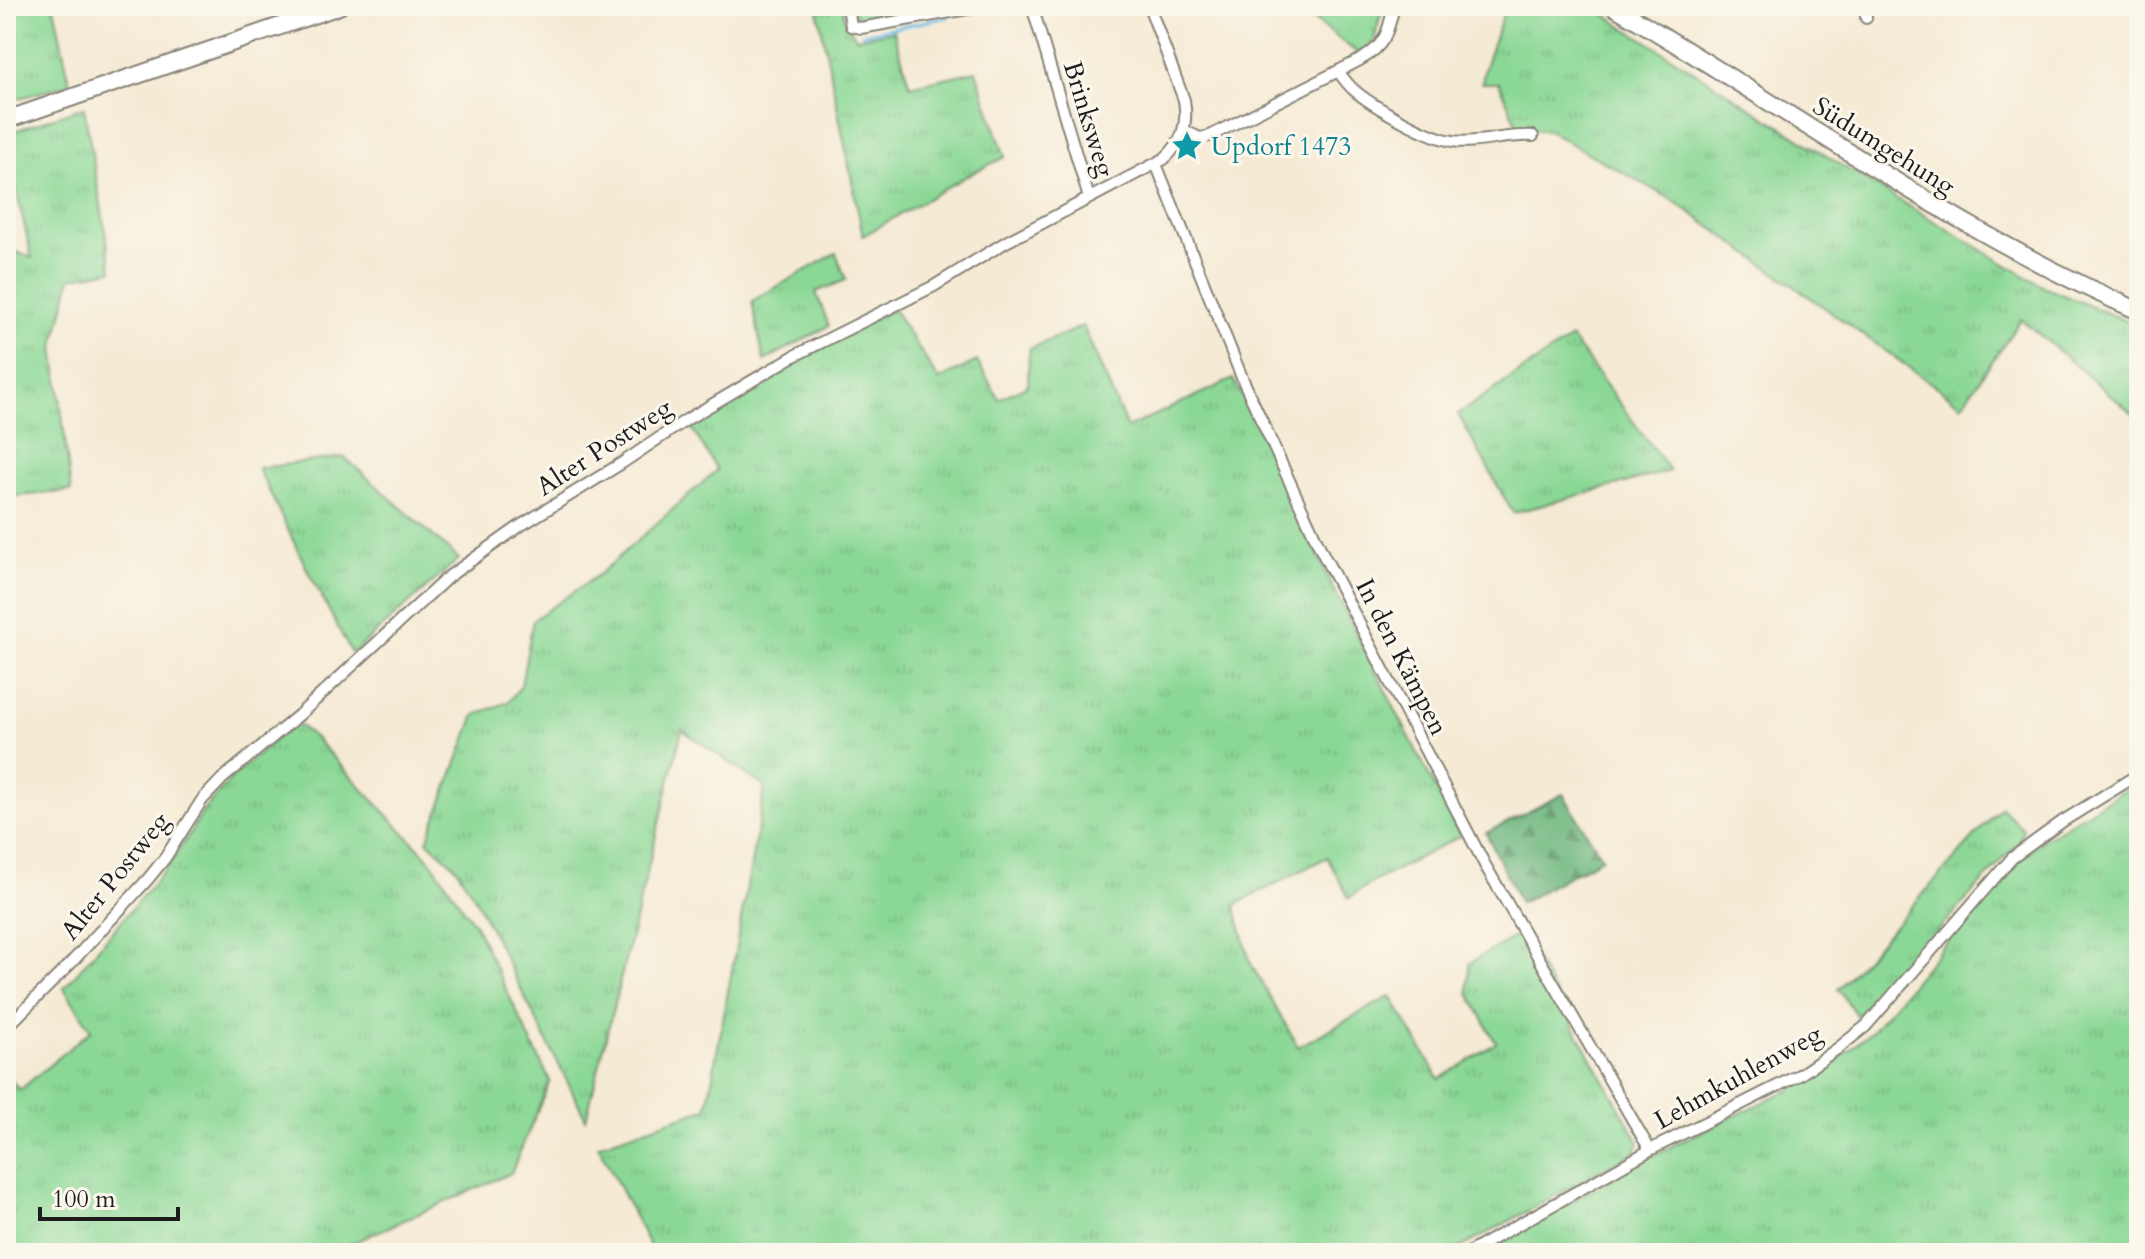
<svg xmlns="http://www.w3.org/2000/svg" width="2145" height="1259" font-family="Cardo,serif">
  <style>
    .grass { fill: url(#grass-tufts); stroke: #547a59; stroke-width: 2 }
    .forest { fill: url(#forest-firs); stroke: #466a4e; stroke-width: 2 }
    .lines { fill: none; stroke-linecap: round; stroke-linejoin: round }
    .stream { stroke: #6abee6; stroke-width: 3 }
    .street-casing { stroke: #888378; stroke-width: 14 }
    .primary-casing { stroke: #888378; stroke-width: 20 }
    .street { stroke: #fff; stroke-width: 10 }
    .primary { stroke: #fff; stroke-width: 16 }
    .labels { text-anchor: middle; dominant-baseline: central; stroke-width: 6; stroke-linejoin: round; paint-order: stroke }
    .street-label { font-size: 26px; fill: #1c1c1c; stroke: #fbf7ec }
    .culture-label { font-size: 26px; fill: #0d838f; stroke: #fbf7ec; text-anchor: start }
  </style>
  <defs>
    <pattern id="grass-tufts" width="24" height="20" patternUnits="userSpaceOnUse" patternTransform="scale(2)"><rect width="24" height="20" fill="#8bd896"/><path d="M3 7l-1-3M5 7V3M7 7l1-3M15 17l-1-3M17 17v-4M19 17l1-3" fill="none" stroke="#77b981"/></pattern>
    <pattern id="forest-firs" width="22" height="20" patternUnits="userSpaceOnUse" patternTransform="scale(2)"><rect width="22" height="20" fill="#70b87f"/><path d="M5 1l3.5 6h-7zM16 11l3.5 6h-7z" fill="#5b9567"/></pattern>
  </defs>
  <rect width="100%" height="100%" fill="#fbf7ec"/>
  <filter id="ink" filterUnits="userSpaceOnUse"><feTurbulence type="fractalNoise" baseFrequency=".0125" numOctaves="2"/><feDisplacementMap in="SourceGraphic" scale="16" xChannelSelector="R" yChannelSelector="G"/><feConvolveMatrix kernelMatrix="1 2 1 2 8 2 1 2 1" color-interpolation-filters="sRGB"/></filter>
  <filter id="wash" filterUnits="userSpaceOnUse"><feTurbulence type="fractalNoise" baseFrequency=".006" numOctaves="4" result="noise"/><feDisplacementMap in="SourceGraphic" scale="32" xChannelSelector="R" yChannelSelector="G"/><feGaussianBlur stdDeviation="1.8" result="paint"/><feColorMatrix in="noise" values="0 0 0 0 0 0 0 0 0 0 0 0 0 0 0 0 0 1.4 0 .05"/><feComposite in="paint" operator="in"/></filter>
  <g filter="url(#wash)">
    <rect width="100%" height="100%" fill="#f5ead4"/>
    <g class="grass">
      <path d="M 6,6 L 54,6 L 70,84 L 6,102 Z"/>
      <path d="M 817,6 L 842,6 L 846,24 L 857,38 L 894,31 L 910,86 L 976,71 L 1005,157 L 970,174 L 863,236 Z"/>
      <path d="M 852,6 L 944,6 L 864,21 L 852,11 Z"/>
      <path d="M 1296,6 L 1383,6 L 1374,41 L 1360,55 Z"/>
      <path d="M 1506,6 L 1591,6 L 1844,167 L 2027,277 L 2046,288 L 2139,326 L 2139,419 L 2021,319 L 1962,405 L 1674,201 L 1548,131 L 1518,127 L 1499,83 L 1482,83 L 1485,67 Z"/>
      <path d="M 84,107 L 112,270 L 71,278 L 54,346 L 71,491 L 6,497 L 6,248 L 32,258 L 6,146 L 6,134 Z"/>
      <path d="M 836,253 L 846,280 L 816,292 L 829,326 L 764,361 L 752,301 Z"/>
      <path d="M 893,309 L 939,380 L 977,361 L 999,399 L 1028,385 L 1029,349 L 1083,326 L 1127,428 L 1233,379 L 1250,409 L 1332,586 L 1460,836 L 1371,883 L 1349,898 L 1327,857 L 1235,905 L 1250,962 L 1298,1047 L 1391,996 L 1439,1079 L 1496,1043 L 1468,991 L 1470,963 L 1521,933 L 1639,1142 L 1635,1152 L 1451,1253 L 653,1253 L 598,1145 L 707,1108 L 765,787 L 682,730 L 586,1119 L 475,898 L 455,866 L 427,841 L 475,715 L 508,702 L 521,686 L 533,620 L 601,573 L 717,470 L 690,425 L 788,367 Z"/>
      <path d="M 1571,338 L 1670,471 L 1513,513 L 1458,414 Z"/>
      <path d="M 344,457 L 459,559 L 352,654 L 309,573 L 258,468 Z"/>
      <path d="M 299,725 L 314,737 L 430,860 L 475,925 L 550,1081 L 511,1173 L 350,1244 L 354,1253 L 6,1253 L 6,1075 L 20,1090 L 91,1030 L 64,988 L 171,863 L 206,807 L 234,776 L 287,729 Z"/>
      <path d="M 2139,781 L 2139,1253 L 1482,1253 L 1653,1155 L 1801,1084 L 1840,1058 L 1873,1030 L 1990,890 L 2016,862 L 2043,840 Z"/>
      <path d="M 2001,807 L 2023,829 L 2017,844 L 1868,1008 L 1857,1016 L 1838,989 Z"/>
    </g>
    <path class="forest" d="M 1563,794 L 1602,858 L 1520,903 L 1486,833 Z"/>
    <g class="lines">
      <path class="stream" d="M 862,34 L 948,17"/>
    </g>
  </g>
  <g filter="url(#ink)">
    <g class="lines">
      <defs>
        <g id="street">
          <path d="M 848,6 L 851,26 L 861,28 L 984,6"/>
          <path d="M 1032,6 L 1089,198"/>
          <path d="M 1866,6 L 1866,18"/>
          <path d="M 1338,71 C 1343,78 1348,85 1354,90 C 1372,106 1429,138 1453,141 C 1476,145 1506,134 1533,136"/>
          <path d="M 1185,131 L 1200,138 L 1210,136 L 1360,60 C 1385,46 1388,33 1394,6"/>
          <path d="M 1156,164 L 1243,380 L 1322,552 L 1485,865 L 1650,1150"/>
          <path d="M 6,1028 L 70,964 L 148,879 L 165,858 L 202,800 L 222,779 L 299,715 L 448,577 L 520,526 L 622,463 L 686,420 L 794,356 L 934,286 L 1006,242 L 1164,159 C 1183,142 1188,124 1184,100 L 1149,6"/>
          <path d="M 1468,1253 L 1650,1150 L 1801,1074 L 1837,1049 L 1866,1026 L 2012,858 L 2063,821 L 2139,774"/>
        </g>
        <g id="primary">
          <path d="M 1613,6 C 1788,108 1952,230 2139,311"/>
          <path d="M 6,120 L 339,6"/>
        </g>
      </defs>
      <use href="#street" class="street-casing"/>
      <use href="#primary" class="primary-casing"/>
      <use href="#street" class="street"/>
      <use href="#primary" class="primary"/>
    </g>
  </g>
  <defs>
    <symbol id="sight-bare" viewBox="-9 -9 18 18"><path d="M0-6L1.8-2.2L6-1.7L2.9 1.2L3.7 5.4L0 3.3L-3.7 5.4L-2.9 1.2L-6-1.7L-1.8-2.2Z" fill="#0f9aa8" stroke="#fbf7ec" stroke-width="2.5" paint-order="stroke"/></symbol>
  </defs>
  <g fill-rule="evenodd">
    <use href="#sight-bare" x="1165" y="124" width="44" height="44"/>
  </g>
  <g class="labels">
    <g class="street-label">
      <text transform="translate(1089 119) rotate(73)">Brinksweg</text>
      <text transform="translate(1884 146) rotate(32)">Südumgehung</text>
      <text transform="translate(604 447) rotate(-33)">Alter Postweg</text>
      <text transform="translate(1402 657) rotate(63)">In den Kämpen</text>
      <text transform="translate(115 876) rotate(-51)">Alter Postweg</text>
      <text transform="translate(1738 1077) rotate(-29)">Lehmkuhlenweg</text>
    </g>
    <g class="culture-label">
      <text x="1211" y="146">Updorf 1473</text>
    </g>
  </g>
  <rect width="2145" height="1259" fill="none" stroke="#fbf7ec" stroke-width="32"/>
  <path d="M40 1207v12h138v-12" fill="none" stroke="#1c1c1c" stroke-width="4"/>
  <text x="52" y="1207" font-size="24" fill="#1c1c1c" stroke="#fbf7ec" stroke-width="6" paint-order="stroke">100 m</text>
</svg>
